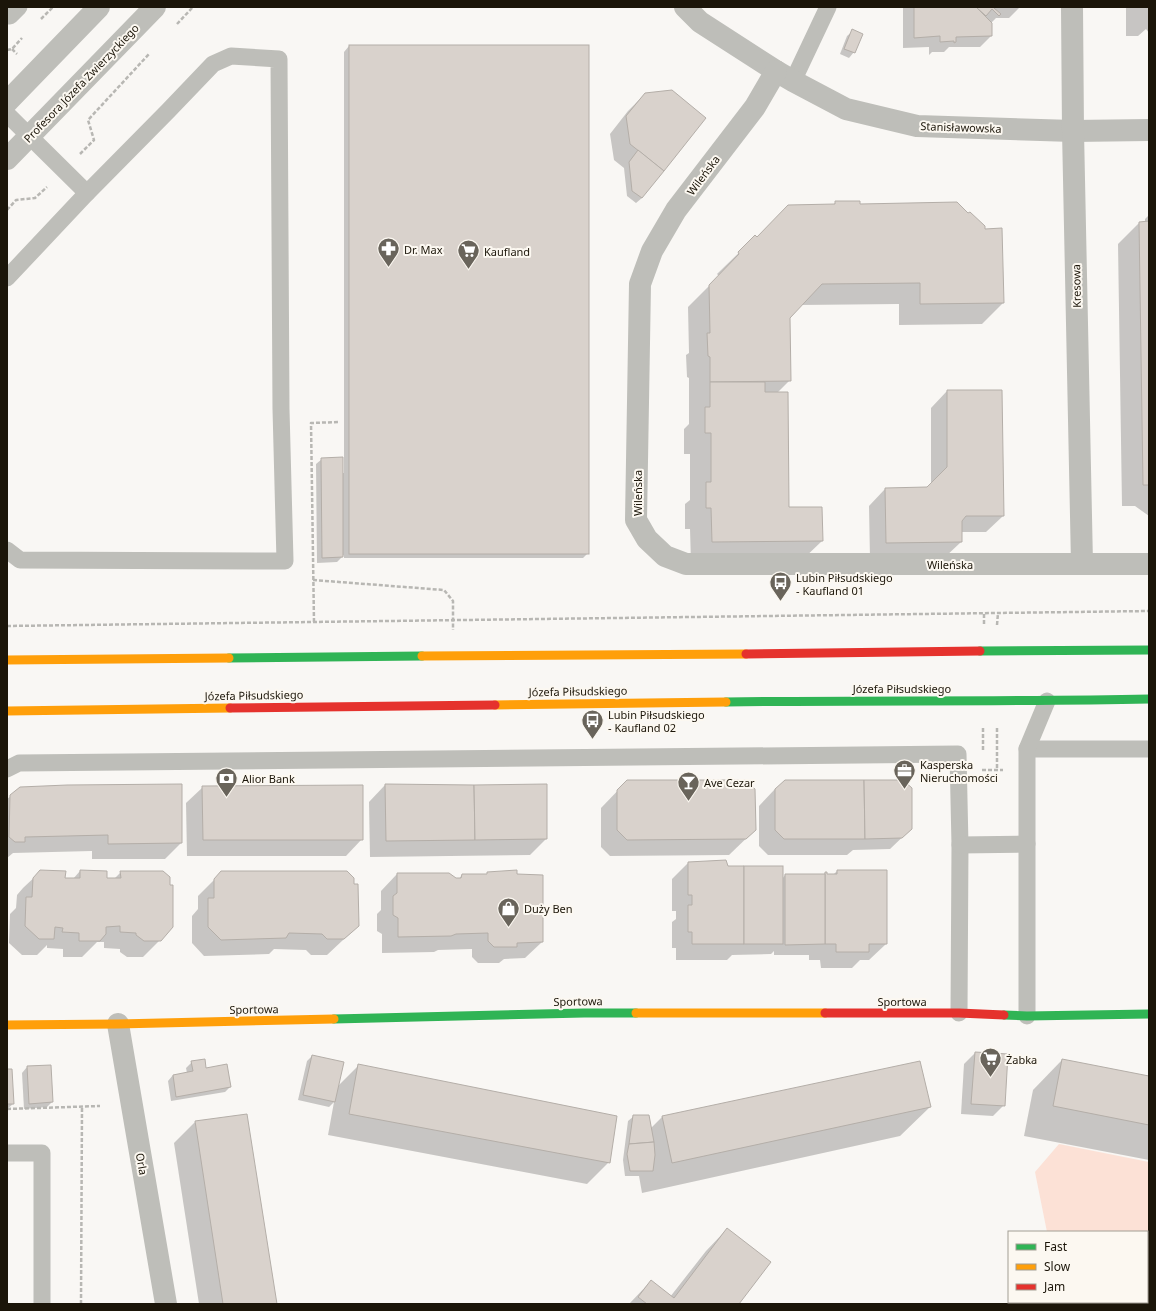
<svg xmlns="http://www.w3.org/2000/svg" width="1156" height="1311" font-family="'Noto Sans',sans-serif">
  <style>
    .green { fill: #fce1d6 }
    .shadow { fill: #0003 }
    .building { fill: #d9d2cc; stroke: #b4aea8 }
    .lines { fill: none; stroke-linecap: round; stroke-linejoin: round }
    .path { stroke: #b8b7b3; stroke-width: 2.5; stroke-dasharray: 4 2; stroke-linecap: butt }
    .lane { stroke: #bebeb9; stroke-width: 17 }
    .street { stroke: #bebeb9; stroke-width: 22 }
    .fast { stroke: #30b455; stroke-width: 9 }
    .slow { stroke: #ff9f0a; stroke-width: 9 }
    .jam { stroke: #e5322d; stroke-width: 9 }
    .labels { text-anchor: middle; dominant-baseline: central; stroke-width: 4; stroke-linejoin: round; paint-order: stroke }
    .street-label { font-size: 11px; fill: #1b1509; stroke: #fcf8f1 }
    .poi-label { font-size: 11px; fill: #1b1509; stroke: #fcf8f1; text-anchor: start }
  </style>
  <rect width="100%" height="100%" fill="#f9f7f4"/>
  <path class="green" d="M 1059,1144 L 1149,1162 L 1149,1297 L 1147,1301 L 1147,1232 L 1047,1232 L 1035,1172 Z"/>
  <g class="shadow">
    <path d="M 903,7 L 1020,7 L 1009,18 L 996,18 L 991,23 L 991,36 L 980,47 L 949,47 L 944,52 L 932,52 L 929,55 L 929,47 L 903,48 Z"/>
    <path d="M 1126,7 L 1149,7 L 1149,33 L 1146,29 L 1138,36 L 1126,36 Z"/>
    <path d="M 853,31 L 854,52 L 849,58 L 840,54 L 847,36 Z"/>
    <path d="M 349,46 L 588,553 L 583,558 L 344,558 L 344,555 L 337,562 L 317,563 L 316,464 L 322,459 L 342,473 L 344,473 L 344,52 Z"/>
    <path d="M 645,94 L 642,198 L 636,203 L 627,196 L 624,168 L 614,160 L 610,134 L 628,111 Z"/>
    <path d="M 836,202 L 860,205 L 1003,303 L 982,324 L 899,325 L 899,304 L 800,305 L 789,317 L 790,380 L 777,393 L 788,508 L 822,541 L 800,562 L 691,563 L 690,529 L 685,529 L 685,504 L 690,500 L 690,454 L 684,454 L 684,429 L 689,424 L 689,378 L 687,377 L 686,355 L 689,353 L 688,307 L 719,276 L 717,274 L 755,237 L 757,238 L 833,205 Z"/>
    <path d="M 1149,215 L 1149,516 L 1135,506 L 1122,506 L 1118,244 L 1140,222 L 1145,222 L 1145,219 Z"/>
    <path d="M 947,391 L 1003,516 L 986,532 L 961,532 L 961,542 L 944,558 L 870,559 L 869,506 L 885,489 L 927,488 L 931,484 L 931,408 Z"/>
    <path d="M 627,781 L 755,830 L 729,855 L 610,856 L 601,847 L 601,808 Z"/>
    <path d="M 385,785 L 546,785 L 546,839 L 530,855 L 370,857 L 369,802 Z"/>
    <path d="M 203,787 L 362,839 L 346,856 L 187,856 L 186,803 Z"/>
    <path d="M 775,789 L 911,829 L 890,849 L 853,850 L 847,855 L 768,855 L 759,846 L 759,806 Z"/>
    <path d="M 11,796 L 181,843 L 165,859 L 92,859 L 92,851 L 13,853 L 7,858 L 7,799 Z"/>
    <path d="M 688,863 L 728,867 L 782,879 L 785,875 L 823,875 L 825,873 L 826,875 L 833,875 L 837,871 L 886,944 L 869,960 L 860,960 L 852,968 L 821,968 L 820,960 L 809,960 L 809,955 L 774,955 L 774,951 L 771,954 L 732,955 L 727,960 L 676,960 L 676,948 L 672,948 L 672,922 L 676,919 L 676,911 L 672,911 L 672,879 Z"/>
    <path d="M 80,871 L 106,879 L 114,879 L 121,872 L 160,940 L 143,957 L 127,957 L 120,952 L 120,949 L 104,948 L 104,942 L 97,942 L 82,957 L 63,957 L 63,949 L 47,948 L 47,945 L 37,955 L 22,955 L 9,943 L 10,914 L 16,908 L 17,895 L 23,888 L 40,872 L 64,878 L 73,879 Z"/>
    <path d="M 222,872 L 353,885 L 358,926 L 327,955 L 311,955 L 306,950 L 274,949 L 269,954 L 204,956 L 192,943 L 192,916 L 198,909 L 198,896 Z"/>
    <path d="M 488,873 L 516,875 L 542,942 L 525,958 L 504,959 L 499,963 L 478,963 L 472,957 L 472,949 L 438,950 L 434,952 L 382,953 L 382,934 L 377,931 L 377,914 L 381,910 L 381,891 L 397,874 L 459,879 L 462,875 L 486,875 Z"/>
    <path d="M 975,1053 L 1004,1105 L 993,1116 L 961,1114 L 964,1064 Z"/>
    <path d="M 312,1056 L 338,1086 L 359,1065 L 609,1162 L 587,1184 L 328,1135 L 334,1102 L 329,1107 L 298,1100 L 307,1061 Z"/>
    <path d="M 1062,1060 L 1149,1077 L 1149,1160 L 1024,1136 L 1033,1090 Z"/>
    <path d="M 192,1062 L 205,1069 L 230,1087 L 225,1092 L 171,1101 L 168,1081 L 173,1075 L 187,1073 L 186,1068 Z"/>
    <path d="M 919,1062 L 930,1107 L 900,1136 L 642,1193 L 639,1176 L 625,1176 L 623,1160 L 628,1121 L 634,1116 L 650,1129 L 662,1117 Z"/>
    <path d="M 27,1067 L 52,1102 L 47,1107 L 24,1109 L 22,1073 Z"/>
    <path d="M 7,1070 L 13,1104 L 7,1109 Z"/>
    <path d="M 195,1122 L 276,1304 L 199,1304 L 174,1143 Z"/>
    <path d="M 727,1229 L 738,1304 L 629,1304 L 651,1281 L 670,1297 L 706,1251 Z"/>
  </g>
  <g class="building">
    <path d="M 914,7 L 976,7 L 992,23 L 992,36 L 956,37 L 956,42 L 954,43 L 954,41 L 940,42 L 940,36 L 914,38 Z"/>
    <path d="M 976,7 L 995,7 L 994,8 L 1001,14 L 999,16 L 992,9 L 986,16 Z"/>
    <path d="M 852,29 L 863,34 L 855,53 L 844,49 Z"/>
    <rect x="349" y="45" width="240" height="509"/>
    <path d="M 672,90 L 706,118 L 664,171 L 630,144 L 626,116 L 645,93 Z"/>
    <path d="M 638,150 L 664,171 L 642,198 L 632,191 L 629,162 Z"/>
    <path d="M 835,201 L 860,201 L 860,204 L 957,202 L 968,213 L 970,212 L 985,226 L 985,229 L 1002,228 L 1004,303 L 920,304 L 920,283 L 822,284 L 790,318 L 791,381 L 710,382 L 710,357 L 708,356 L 707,333 L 710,333 L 709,285 L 739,254 L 738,252 L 755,235 L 757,237 L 788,205 L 835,204 Z"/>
    <path d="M 1149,221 L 1149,485 L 1143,485 L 1139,222 Z"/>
    <path d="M 710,382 L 765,382 L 765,392 L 788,392 L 789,507 L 822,507 L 823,541 L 712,542 L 711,508 L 706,508 L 706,482 L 711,482 L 711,433 L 705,433 L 705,407 L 710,407 Z"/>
    <path d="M 947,390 L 1002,390 L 1004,516 L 966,516 L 962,521 L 962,542 L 886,543 L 885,488 L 927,487 L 947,467 Z"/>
    <path d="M 343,457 L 343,557 L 322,558 L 321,458 Z"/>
    <path d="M 627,780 L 745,780 L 755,789 L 756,830 L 746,839 L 627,840 L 617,830 L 617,790 Z"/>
    <path d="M 785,780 L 864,780 L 865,839 L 784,839 L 775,830 L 775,789 Z"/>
    <path d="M 864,780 L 903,780 L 912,788 L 912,829 L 902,838 L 865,839 Z"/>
    <path d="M 182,784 L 182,843 L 108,844 L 108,835 L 25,837 L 25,842 L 15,842 L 9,837 L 10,795 L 20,787 L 67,785 Z"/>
    <path d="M 385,784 L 474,785 L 475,840 L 386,841 Z"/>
    <path d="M 547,784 L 547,839 L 475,840 L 474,785 Z"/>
    <path d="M 363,785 L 363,840 L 203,840 L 202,786 Z"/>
    <path d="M 726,860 L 728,866 L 744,866 L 744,944 L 692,944 L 692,932 L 688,932 L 688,905 L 692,905 L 692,895 L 688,895 L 688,862 Z"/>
    <rect x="744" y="866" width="39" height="78"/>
    <path d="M 40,870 L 66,871 L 65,878 L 80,878 L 80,870 L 107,871 L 107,878 L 121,878 L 120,871 L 163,871 L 170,877 L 170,885 L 173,885 L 173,927 L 161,941 L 144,941 L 136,935 L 136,933 L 120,932 L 120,926 L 106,927 L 106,934 L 100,941 L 79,941 L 79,933 L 62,932 L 63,928 L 55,927 L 54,939 L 39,939 L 25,926 L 26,897 L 32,897 L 33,878 Z"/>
    <path d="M 517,870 L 517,874 L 543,875 L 543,942 L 517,943 L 517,947 L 494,947 L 488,941 L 488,933 L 456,934 L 451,936 L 398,937 L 398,918 L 393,915 L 393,896 L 397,893 L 397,873 L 449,873 L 456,878 L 461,878 L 462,874 L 487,874 L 487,872 Z"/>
    <path d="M 837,870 L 887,870 L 887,944 L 869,944 L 869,952 L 836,952 L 836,944 L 825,944 L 825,872 L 827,872 L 827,874 L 837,874 Z"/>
    <path d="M 221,871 L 347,871 L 354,878 L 354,884 L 358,884 L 359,926 L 344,939 L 327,939 L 322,934 L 289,933 L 286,938 L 221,940 L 208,927 L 208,898 L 214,898 L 214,879 Z"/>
    <path d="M 785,874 L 825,874 L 825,944 L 785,945 Z"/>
    <path d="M 975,1052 L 1008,1054 L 1005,1106 L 971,1104 Z"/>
    <path d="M 312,1055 L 344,1062 L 335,1102 L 303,1095 Z"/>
    <path d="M 205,1059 L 206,1068 L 227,1064 L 231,1087 L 176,1097 L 173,1075 L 193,1071 L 191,1061 Z"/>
    <path d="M 1062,1059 L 1149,1076 L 1149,1125 L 1053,1106 Z"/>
    <path d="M 920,1061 L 931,1107 L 672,1163 L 662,1116 Z"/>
    <path d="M 358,1064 L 617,1116 L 610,1163 L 349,1114 Z"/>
    <path d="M 51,1065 L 53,1102 L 29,1104 L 27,1066 Z"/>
    <path d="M 7,1069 L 12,1069 L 14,1104 L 7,1104 Z"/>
    <path d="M 247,1114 L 277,1304 L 223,1304 L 195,1121 Z"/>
    <path d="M 633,1115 L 649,1115 L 654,1142 L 629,1144 Z"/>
    <path d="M 654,1142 L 655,1155 L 653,1171 L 630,1171 L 627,1154 L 629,1144 Z"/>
    <path d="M 727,1228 L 771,1262 L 739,1304 L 647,1304 L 638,1297 L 651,1280 L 674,1298 Z"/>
  </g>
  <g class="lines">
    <g class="path">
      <path d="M 41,19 L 53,7"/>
      <path d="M 177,24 L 193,7"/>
      <path d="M 12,49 L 17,54"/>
      <path d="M 7,50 L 12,49 L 22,38"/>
      <path d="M 80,154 L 94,140 L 88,120 L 149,54"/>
      <path d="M 7,210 L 16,200 L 35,198 L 47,187"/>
      <path d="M 313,580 L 444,590 L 453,601 L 453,630"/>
      <path d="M 314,622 L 311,423 L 340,422"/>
      <path d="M 984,624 L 984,613"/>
      <path d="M 997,625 L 998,613"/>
      <path d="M 7,626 L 1149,611"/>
      <path d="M 997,728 L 997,770"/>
      <path d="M 983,750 L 983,727"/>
      <path d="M 982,770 L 1003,770"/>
      <path d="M 7,1109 L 100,1106"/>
      <path d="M 81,1304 L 82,1107"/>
    </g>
    <g class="lane">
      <path d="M 7,16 L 10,16 L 19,7"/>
      <path d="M 793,81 L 828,7"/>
      <path d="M 7,114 L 87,193"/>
      <path d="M 7,278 L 87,193 L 168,111 L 213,64 L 231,56 L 279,59 L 281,409 L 285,561 L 20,560 L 7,550"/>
      <path d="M 1027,749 L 1149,749"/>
      <path d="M 7,769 L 19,763 L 958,754 L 960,845 L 959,1013"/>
      <path d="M 960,845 L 1027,844"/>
      <path d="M 1027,1016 L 1027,749 L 1047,701"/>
      <path d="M 7,1153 L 42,1153 L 42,1304"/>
    </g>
    <g class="street">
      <path d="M 685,7 L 700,22 L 776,71 L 793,81 L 846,109 L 917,126 L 1073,131 L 1149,130"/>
      <path d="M 1072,7 L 1073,131 L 1082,564"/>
      <path d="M 776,71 L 755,107 L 676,210 L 652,251 L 640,284 L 636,520 L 647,539 L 665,556 L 686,564 L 1149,564"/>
      <path d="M 7,102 L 99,7"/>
      <path d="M 7,159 L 155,7"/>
      <path d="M 118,1024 L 166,1304"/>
    </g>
    <g class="fast">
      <path d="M 980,651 L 1149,650"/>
      <path d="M 229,658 L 422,656"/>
      <path d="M 726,702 C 867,700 1008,702 1149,699"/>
      <path d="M 1004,1015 L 1027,1016 L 1149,1014"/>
      <path d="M 334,1019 L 584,1013 L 636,1013"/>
    </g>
    <g class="slow">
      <path d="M 422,656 L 746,654"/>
      <path d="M 7,660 L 229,658"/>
      <path d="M 495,705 L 726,702"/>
      <path d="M 7,711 L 230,708"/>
      <path d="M 636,1013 L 825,1013"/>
      <path d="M 7,1025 L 118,1024 L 334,1019"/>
    </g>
    <g class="jam">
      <path d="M 746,654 L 980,651"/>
      <path d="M 230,708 L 495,705"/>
      <path d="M 825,1013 L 959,1013 L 1004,1015"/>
    </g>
  </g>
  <defs>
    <symbol id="pharmacy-pin" viewBox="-11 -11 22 30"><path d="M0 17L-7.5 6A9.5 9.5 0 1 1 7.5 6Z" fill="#69645b" stroke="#fcf8f1"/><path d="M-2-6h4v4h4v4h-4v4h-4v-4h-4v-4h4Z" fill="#fff"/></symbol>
    <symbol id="supermarket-pin" viewBox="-11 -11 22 30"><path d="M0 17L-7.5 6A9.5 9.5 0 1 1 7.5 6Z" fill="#69645b" stroke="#fcf8f1"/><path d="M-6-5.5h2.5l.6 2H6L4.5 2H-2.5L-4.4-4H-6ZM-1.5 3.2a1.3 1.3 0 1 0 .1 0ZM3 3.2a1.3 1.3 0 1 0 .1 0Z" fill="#fff"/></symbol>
    <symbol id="bus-pin" viewBox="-11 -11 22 30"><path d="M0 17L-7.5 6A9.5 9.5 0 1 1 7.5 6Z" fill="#69645b" stroke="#fcf8f1"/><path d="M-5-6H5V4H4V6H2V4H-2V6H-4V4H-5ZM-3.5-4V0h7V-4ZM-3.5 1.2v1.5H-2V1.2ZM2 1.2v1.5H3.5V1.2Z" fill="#fff"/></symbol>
    <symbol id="office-pin" viewBox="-11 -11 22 30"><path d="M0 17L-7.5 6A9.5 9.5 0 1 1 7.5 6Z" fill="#69645b" stroke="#fcf8f1"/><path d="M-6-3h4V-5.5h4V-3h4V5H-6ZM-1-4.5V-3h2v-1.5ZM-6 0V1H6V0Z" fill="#fff"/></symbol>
    <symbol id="bank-pin" viewBox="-11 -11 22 30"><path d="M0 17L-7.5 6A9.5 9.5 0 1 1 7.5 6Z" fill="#69645b" stroke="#fcf8f1"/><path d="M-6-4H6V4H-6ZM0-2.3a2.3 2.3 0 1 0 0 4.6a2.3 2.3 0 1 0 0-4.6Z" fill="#fff"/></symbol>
    <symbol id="bar-pin" viewBox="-11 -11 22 30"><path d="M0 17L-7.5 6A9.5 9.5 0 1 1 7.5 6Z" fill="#69645b" stroke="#fcf8f1"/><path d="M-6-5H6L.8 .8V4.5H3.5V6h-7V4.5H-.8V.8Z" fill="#fff"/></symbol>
    <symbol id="shop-pin" viewBox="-11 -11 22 30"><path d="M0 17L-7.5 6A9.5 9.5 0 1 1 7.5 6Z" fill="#69645b" stroke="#fcf8f1"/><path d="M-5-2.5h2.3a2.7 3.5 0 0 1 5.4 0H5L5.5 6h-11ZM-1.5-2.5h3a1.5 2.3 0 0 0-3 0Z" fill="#fff"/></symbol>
  </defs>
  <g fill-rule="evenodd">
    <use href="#pharmacy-pin" x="376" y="236" width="25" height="34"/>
    <use href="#supermarket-pin" x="456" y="238" width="25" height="34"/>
    <use href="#bus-pin" x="768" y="570" width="25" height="34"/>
    <use href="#bus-pin" x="580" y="708" width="25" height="34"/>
    <use href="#office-pin" x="892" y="758" width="25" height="34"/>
    <use href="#bank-pin" x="214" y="766" width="25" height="34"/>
    <use href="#bar-pin" x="676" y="770" width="25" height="34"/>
    <use href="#shop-pin" x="496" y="896" width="25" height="34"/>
    <use href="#supermarket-pin" x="978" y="1046" width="25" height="34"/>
  </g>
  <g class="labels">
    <g class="street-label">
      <text transform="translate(81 83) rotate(-46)">Profesora Józefa Zwierzyckiego</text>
      <text transform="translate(961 127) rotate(2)">Stanisławowska</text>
      <text transform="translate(703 175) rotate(-53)">Wileńska</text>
      <text transform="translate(1076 286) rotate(-91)">Kresowa</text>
      <text transform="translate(637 493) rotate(-90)">Wileńska</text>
      <text x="950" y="564">Wileńska</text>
      <text x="902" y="688">Józefa Piłsudskiego</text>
      <text transform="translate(578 691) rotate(-1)">Józefa Piłsudskiego</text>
      <text transform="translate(254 695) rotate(-1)">Józefa Piłsudskiego</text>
      <text transform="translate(578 1001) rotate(-1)">Sportowa</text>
      <text x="902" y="1001">Sportowa</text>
      <text transform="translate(254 1009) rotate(-1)">Sportowa</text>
      <text transform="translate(142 1164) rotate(80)">Orla</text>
    </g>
    <g class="poi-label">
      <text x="404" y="249">Dr. Max</text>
      <text x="484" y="251">Kaufland</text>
      <text x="796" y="577">Lubin Piłsudskiego<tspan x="796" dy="13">- Kaufland 01</tspan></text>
      <text x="608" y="714">Lubin Piłsudskiego<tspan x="608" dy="13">- Kaufland 02</tspan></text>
      <text x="920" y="764">Kasperska<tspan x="920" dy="13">Nieruchomości</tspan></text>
      <text x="242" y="778">Alior Bank</text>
      <text x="704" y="782">Ave Cezar</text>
      <text x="524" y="908">Duży Ben</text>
      <text x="1006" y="1059">Żabka</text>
    </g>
  </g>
  <rect width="1156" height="1311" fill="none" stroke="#1b1509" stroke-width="16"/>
  <rect x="1008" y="1231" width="140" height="72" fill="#fcf8f1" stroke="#a29d94"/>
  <rect x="1016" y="1244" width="20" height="6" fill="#30b455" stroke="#a29d94"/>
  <text x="1044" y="1251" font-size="12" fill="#1b1509">Fast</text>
  <rect x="1016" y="1264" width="20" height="6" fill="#ff9f0a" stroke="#a29d94"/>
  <text x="1044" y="1271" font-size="12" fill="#1b1509">Slow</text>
  <rect x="1016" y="1284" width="20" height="6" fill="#e5322d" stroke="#a29d94"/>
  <text x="1044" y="1291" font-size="12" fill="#1b1509">Jam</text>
</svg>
